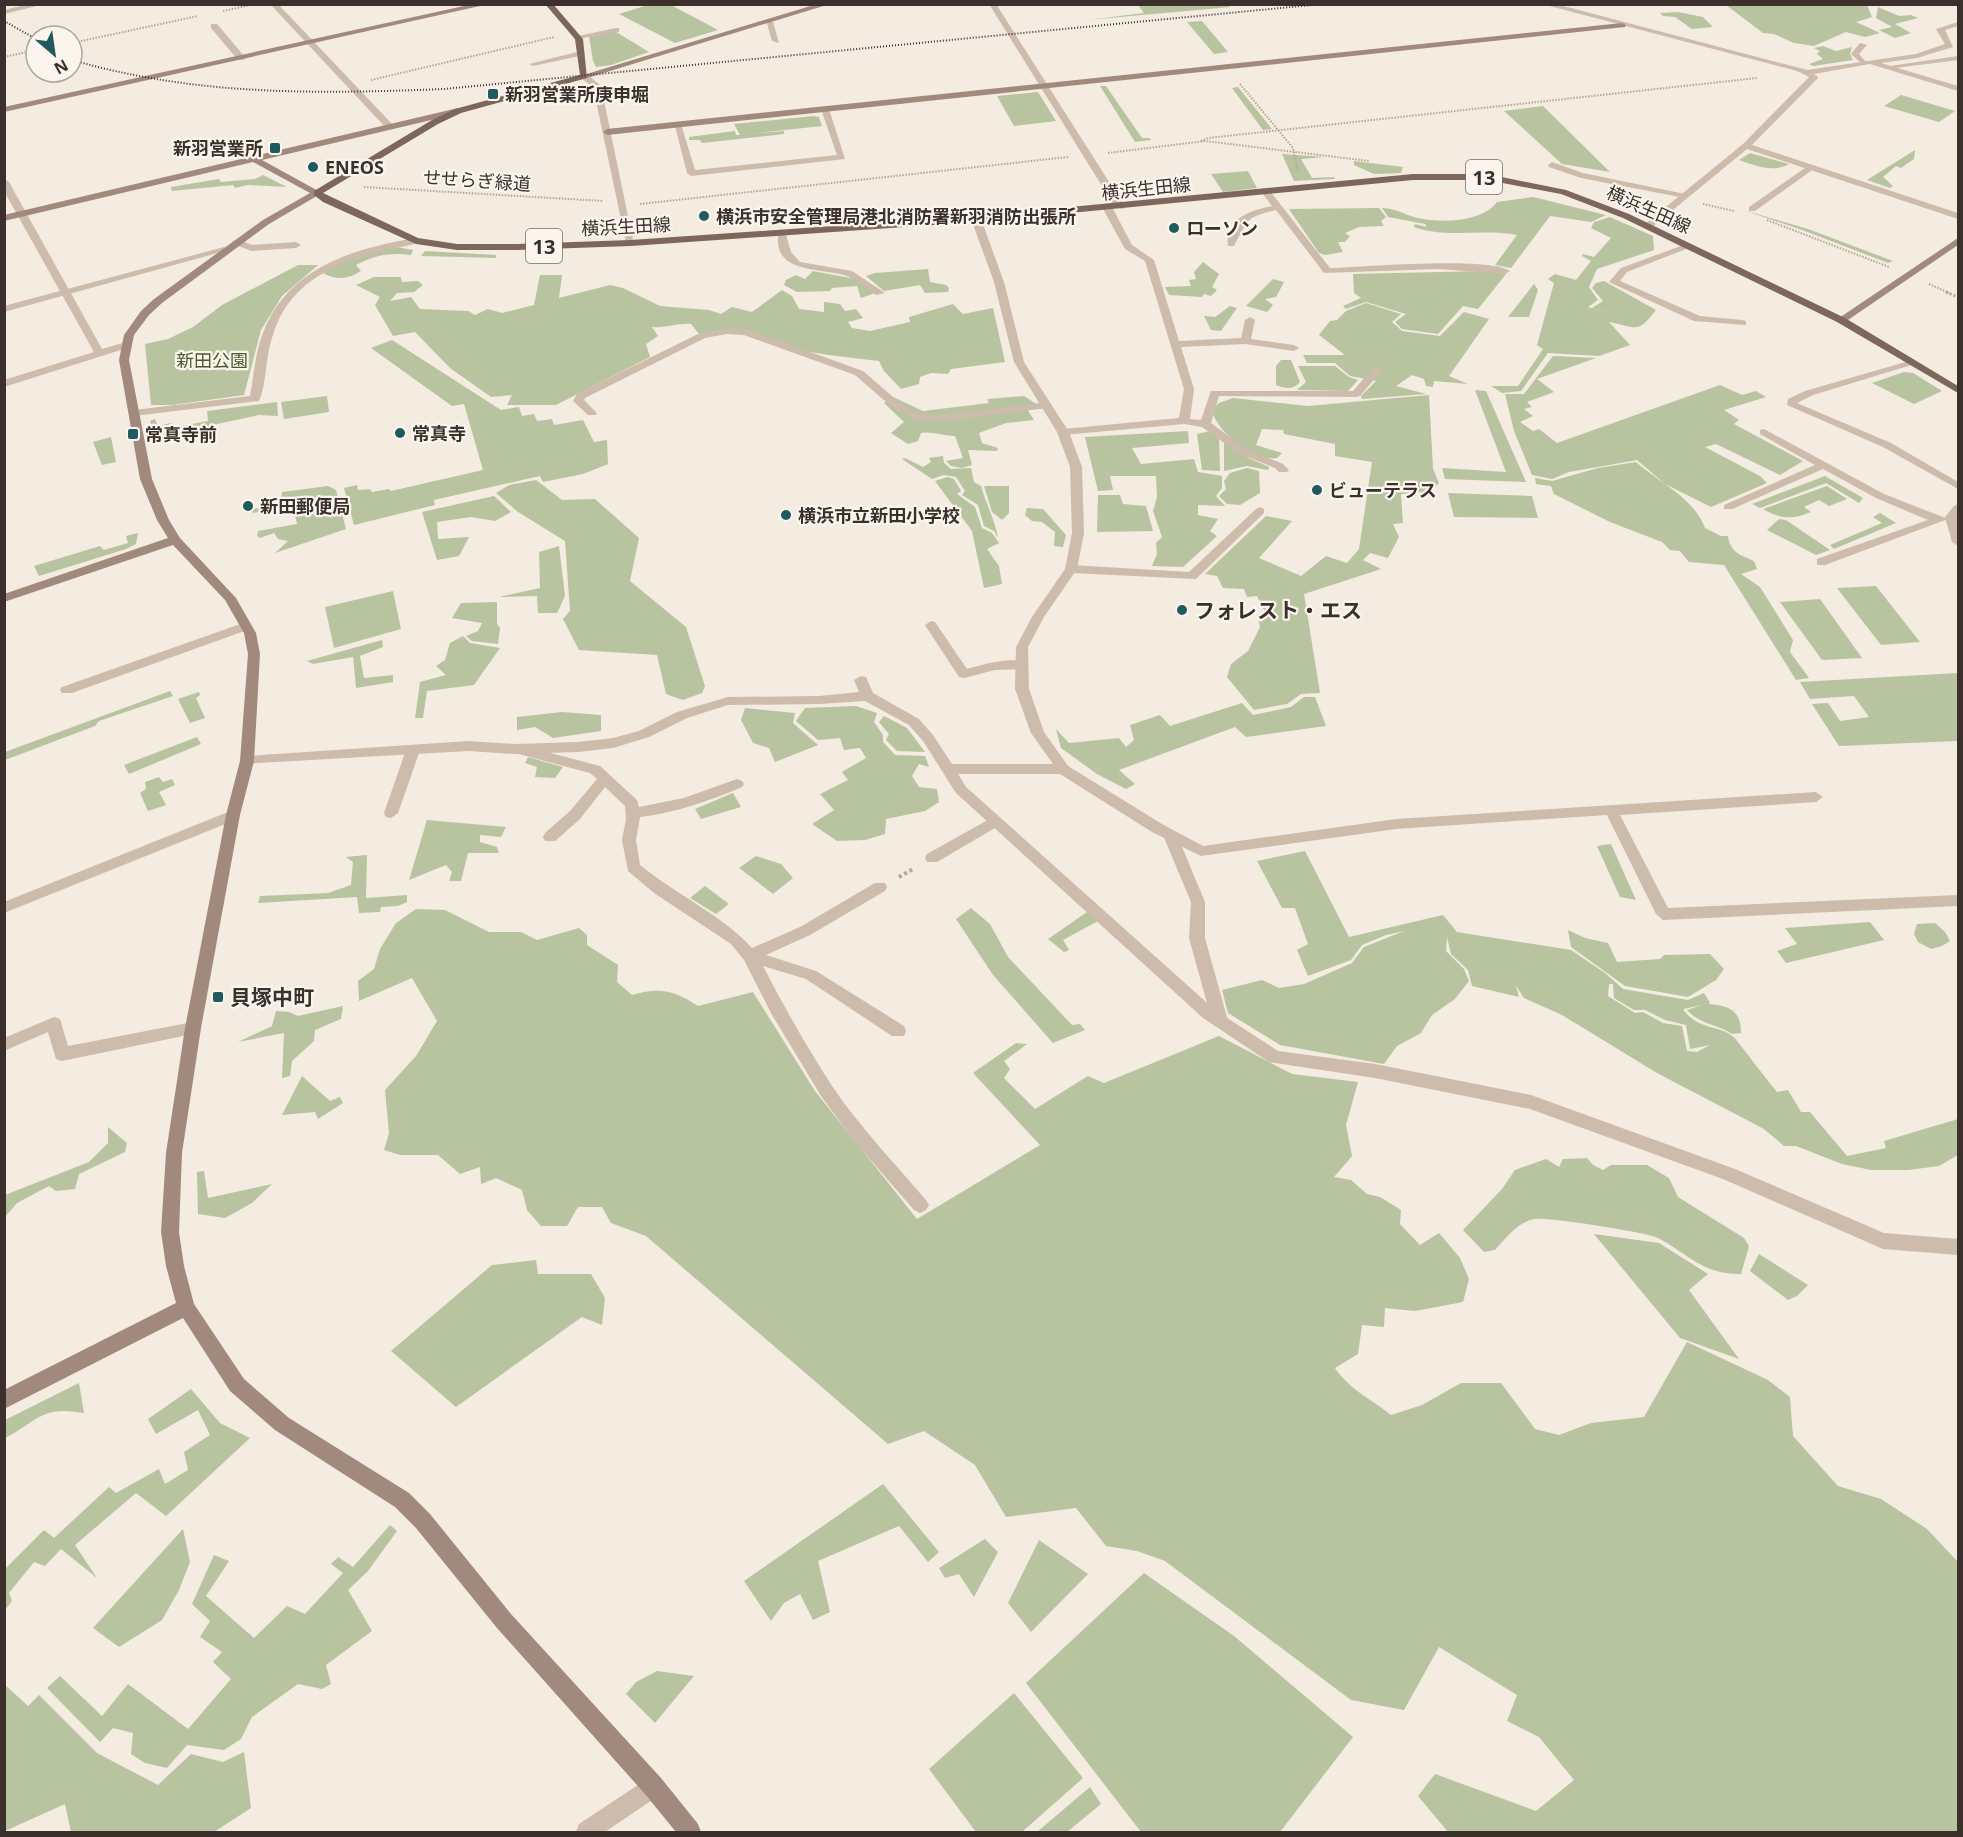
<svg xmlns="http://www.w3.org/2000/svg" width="1963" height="1837" font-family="'Noto Sans','Noto Sans JP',sans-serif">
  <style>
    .green { fill: #b8c4a0; fill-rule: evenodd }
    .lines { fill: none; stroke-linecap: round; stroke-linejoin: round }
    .path-far2 { stroke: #b9a596; stroke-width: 2; stroke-dasharray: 1.5 1.5; stroke-linecap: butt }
    .path-far1 { stroke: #b9a596; stroke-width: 3; stroke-dasharray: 2 2; stroke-linecap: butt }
    .path { stroke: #b9a596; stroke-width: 4; stroke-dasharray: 3 3; stroke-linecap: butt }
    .lane { fill: #cdbbac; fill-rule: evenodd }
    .street { fill: #cdbbac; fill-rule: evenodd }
    .secondary { fill: #a18a7d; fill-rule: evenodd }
    .primary { fill: #7d675c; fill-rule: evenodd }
    .rail { stroke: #3b302b; stroke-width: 2; stroke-dasharray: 1 2; stroke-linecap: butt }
    .poi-dot { fill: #1f5a5e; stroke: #fbf5ee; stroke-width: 2 }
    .labels { text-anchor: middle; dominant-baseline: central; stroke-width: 4.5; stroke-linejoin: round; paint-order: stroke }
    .far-poi-label { font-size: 18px; font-weight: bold; fill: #3b302b; stroke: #fbf5ee; text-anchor: start }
    .far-street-label { font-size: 18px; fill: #3b302b; stroke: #fbf5ee }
    .far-park-label { font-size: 18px; fill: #4a5a2e; stroke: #fbf5ee }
    .shield { fill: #fbf5ee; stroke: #756b66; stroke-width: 1.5 }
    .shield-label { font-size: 20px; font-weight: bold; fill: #3b302b }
    .poi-label { font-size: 21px; font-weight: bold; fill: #3b302b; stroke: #fbf5ee; text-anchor: start }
  </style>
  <rect width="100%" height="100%" fill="#f4ebe1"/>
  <g class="green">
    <path d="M 651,4 L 671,5 L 718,30 L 675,43 L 619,14 Z"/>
    <path d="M 1222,4 L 1231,7 L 1087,20 L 1144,13 L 1138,5 Z"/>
    <path d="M 1726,5 L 1867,5 L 1872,17 L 1856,22 L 1880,33 L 1865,37 L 1846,32 L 1814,46 L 1794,43 L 1774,34 L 1763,33 Z"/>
    <path d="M 1878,7 L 1899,16 L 1911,15 L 1918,18 L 1895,24 L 1911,33 L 1895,38 L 1879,30 L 1892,27 L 1876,18 Z"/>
    <path d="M 1678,12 L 1703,17 L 1713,27 L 1692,29 L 1675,17 L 1663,16 L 1660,13 Z"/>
    <path d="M 1202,21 L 1228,52 L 1214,54 L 1187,22 Z"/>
    <path d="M 616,32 L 649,52 L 611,65 L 596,67 L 593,61 L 589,36 Z"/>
    <path d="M 1823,46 L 1836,51 L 1852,47 L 1850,54 L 1853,60 L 1813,66 L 1809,64 L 1823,59 L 1817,54 L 1820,51 L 1814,48 Z"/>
    <path d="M 1100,86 L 1106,86 L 1142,138 L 1150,138 L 1151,140 L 1135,142 Z"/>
    <path d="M 1238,87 L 1272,129 L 1263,130 L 1232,88 Z"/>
    <path d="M 1038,92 L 1056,121 L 1014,126 L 997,96 Z"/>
    <path d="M 1901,95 L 1955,111 L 1939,122 L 1884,106 Z"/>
    <path d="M 1543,106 L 1610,172 L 1562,164 L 1504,111 Z"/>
    <path d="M 814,116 L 819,117 L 822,126 L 747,134 L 784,131 L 784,134 L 702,143 L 700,140 L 689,140 L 689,137 L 735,131 L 736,135 L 740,135 L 734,124 Z"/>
    <path d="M 1915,150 L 1914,159 L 1901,168 L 1896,166 L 1883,177 L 1893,186 L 1890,188 L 1867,180 Z"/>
    <path d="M 1750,153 L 1789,164 C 1773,173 1756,166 1739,160 Z"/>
    <path d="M 1282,154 L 1325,157 L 1301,159 L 1312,178 L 1334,177 L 1335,179 L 1294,181 Z"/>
    <path d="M 1354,161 L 1403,167 L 1401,173 L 1374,174 L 1354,165 Z"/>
    <path d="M 1248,171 L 1257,188 L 1223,192 L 1211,174 Z"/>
    <path d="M 263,175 L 287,187 L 248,185 L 235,188 L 233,185 L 172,191 L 171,187 L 219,179 L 221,182 L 255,179 Z"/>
    <path d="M 1533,197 L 1606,215 L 1591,222 L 1550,216 L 1511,268 L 1495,265 L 1517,235 C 1482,228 1447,239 1414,227 L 1415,224 L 1427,227 L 1425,224 L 1388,217 L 1382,208 C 1397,208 1408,217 1423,219 C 1446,223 1483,221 1497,202 Z"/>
    <path d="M 1379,208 L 1386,217 L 1381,221 L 1384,226 L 1359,227 L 1345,233 L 1350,236 L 1345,242 L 1338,242 L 1343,252 L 1325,255 L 1319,253 L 1289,209 Z"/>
    <path d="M 1743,210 L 1808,229 L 1893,261 L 1888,263 L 1805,231 Z"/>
    <path d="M 1610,217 L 1653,236 L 1654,250 L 1597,269 L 1589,287 L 1598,300 L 1588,307 L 1623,318 L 1592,308 L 1603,301 L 1592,288 L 1596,283 L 1604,281 L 1656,310 C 1637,335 1637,327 1609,322 L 1630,345 L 1599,356 L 1548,353 L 1521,391 L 1502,393 L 1491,386 L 1518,386 L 1543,349 L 1537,345 L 1554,283 L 1548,279 L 1555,274 L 1576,280 L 1591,261 L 1582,256 L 1583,254 L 1594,257 L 1611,238 L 1591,228 L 1594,222 Z"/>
    <path d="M 396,247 L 413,250 L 411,255 C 389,252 376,255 356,265 L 361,271 C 348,280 335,280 323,273 L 353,258 Z"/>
    <path d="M 425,251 L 496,255 L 496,258 L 421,256 Z"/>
    <path d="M 1203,262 L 1219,274 L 1212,287 L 1217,290 L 1211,296 L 1204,294 L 1202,297 L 1169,295 L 1165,287 L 1191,286 L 1189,280 L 1196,279 L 1194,272 Z"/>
    <path d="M 298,265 L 318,265 L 282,296 L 261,330 L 244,395 L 172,405 L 151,405 L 145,344 L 168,339 L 193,327 L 222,305 Z"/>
    <path d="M 928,269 L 930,282 L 946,285 L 949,288 L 948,292 L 925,293 L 920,285 L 884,291 L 866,276 L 875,273 Z"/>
    <path d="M 813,271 L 855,279 L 875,293 L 861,298 L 857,286 L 832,288 L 830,291 L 797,292 L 784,285 L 786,280 L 796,275 L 805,279 Z"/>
    <path d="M 1483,271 L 1506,274 L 1478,309 L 1463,306 L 1438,334 L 1402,329 L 1395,322 L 1406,314 L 1366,302 L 1346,309 L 1343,306 L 1361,298 L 1354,293 L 1353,274 Z"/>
    <path d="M 540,275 L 562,275 L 559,298 L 610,285 L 623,288 L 660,306 L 709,310 L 721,314 L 732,307 L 752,312 L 782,290 L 792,296 L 799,309 L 824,312 L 824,302 L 840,304 L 845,311 L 856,309 L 863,318 L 848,322 L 852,328 L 870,331 L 910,322 L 909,317 L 953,304 L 963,314 L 993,308 L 1005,362 L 951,369 L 948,374 L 931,373 L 920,377 L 919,384 L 901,389 L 884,371 L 879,361 C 856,358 833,356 810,352 C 762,343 755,321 699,334 L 691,324 C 676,323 668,328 652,327 L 658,336 L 646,344 L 650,357 L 556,405 L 507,405 L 512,395 L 491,397 L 450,368 L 415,332 L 393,336 L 375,305 L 380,297 L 356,285 L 374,277 L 401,277 L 402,282 L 418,281 L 423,285 L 414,292 L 397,293 L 390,301 L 411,297 L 420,309 L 468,311 L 475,315 L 488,309 L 502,313 L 534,305 Z"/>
    <path d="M 1273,279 L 1284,282 L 1276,297 L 1265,299 L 1273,305 L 1267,312 L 1246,306 Z"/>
    <path d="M 1534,284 L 1538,290 L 1529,317 L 1508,317 Z"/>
    <path d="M 1366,303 L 1401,314 L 1392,322 L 1402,331 L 1440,336 L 1464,312 L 1489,319 L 1449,376 L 1468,384 L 1434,381 L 1433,387 L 1426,386 L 1424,379 L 1412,375 L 1396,386 L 1426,394 L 1362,399 L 1361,396 L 1376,381 L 1350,376 L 1335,363 L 1307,363 L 1303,355 L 1345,355 L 1319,335 L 1330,321 L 1337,320 L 1346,311 Z"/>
    <path d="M 1230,306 L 1237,308 L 1221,331 L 1211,330 L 1204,316 L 1215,317 Z"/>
    <path d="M 392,340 L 501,410 L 519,407 L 522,416 L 534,414 L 537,421 L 552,419 L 554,425 L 583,420 L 594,442 L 607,440 L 608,464 L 583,474 L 543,482 L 540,476 L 434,500 L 435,505 L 354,525 L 344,488 L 357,485 L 358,490 L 370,489 L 372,492 L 389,489 L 391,491 L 483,470 L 464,404 L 452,406 L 371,348 Z"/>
    <path d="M 1553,356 L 1596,358 L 1537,379 L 1554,392 L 1527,402 L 1532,407 L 1524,409 L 1533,416 L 1520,422 L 1533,431 L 1539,429 L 1557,443 L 1720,385 L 1742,395 L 1756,391 L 1766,397 L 1724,410 L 1739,420 L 1734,424 L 1803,461 L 1780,475 L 1716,444 L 1705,447 L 1760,476 L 1767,483 L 1711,507 L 1665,484 L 1637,460 L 1569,472 L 1552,479 L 1532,475 L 1514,431 L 1505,394 L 1524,394 Z"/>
    <path d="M 1281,360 L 1291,360 L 1300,382 C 1293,390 1286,389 1276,385 L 1276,366 Z"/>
    <path d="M 1298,366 L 1335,366 L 1349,377 L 1358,380 L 1348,391 L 1297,390 L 1306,382 Z"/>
    <path d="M 1904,372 L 1913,373 L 1942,391 L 1914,404 L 1872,383 Z"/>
    <path d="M 1475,390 L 1486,391 L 1526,482 L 1445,479 L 1442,468 L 1506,472 Z"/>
    <path d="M 1429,395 L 1433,469 L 1439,483 L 1431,491 L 1401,494 L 1403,523 L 1393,524 L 1399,537 L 1388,558 L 1370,553 L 1363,560 L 1381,569 L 1304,594 L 1320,693 L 1301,694 L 1287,704 L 1254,710 L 1227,677 L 1231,664 L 1248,651 L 1260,627 L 1258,617 L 1266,614 L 1257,596 L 1247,597 L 1244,589 L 1223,588 L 1217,576 L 1205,574 L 1266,516 L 1292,521 L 1259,558 L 1301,576 L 1326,556 L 1347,563 L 1359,549 L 1372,462 L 1335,456 L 1335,444 L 1284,434 L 1283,430 L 1262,429 L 1256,445 L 1282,453 L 1277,458 C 1255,462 1216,432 1212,410 L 1219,403 L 1233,398 L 1308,406 Z"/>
    <path d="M 327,396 L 329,412 L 284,419 L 281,402 Z"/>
    <path d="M 1024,396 L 1036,404 L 1025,406 L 1034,420 L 1006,423 L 979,433 L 982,443 L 998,448 L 997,451 L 968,450 L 972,465 L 962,468 L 951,466 L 946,461 L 963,458 L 955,436 C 943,436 931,431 921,433 L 918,441 L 908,444 L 891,433 L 904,422 L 884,403 L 893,397 L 923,411 L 989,403 L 987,399 Z"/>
    <path d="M 277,402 L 278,416 L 259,415 L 156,437 L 150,421 L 155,419 L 158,426 L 171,423 L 176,427 L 208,421 L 207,411 Z"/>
    <path d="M 1188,431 L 1189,443 L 1132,448 L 1141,464 L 1194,459 L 1198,472 L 1222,476 L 1222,488 L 1216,496 L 1225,506 L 1198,505 L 1198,515 L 1218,519 L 1210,531 L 1217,536 L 1183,567 L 1152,566 L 1157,554 L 1156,543 L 1162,537 L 1153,511 L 1157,497 L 1156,476 L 1110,476 L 1113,490 L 1098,491 L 1085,437 Z"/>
    <path d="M 1210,431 L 1219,437 L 1220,471 L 1202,470 L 1197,434 Z"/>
    <path d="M 111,437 L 116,462 L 102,465 L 93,442 Z"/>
    <path d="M 1224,442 L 1249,458 L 1269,467 L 1268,470 L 1247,466 L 1224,471 Z"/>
    <path d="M 943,456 L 944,463 L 951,469 L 971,468 L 974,482 L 981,486 C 986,504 995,520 998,538 L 994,531 L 984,526 L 978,505 L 962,495 L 965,491 L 956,477 L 944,475 L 932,479 L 902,459 L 905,458 L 923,467 L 931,462 L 929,458 Z"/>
    <path d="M 1636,462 C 1661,484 1693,497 1705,528 L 1721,536 L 1728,536 C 1730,552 1740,555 1754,561 L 1757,569 L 1741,574 L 1760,587 L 1793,640 L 1790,652 L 1809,678 L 1796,680 L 1724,565 L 1689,562 L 1680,551 L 1670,550 L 1662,542 L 1610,522 L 1554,494 L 1551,486 L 1536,484 L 1535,478 L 1552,481 L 1598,468 Z"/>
    <path d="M 1247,468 L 1259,471 L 1260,493 L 1240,505 L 1227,504 L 1219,496 L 1226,489 L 1224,481 L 1230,473 Z"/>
    <path d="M 1825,476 L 1863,498 L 1859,503 L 1826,483 L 1760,508 L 1752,504 Z"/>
    <path d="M 947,477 L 954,479 L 961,491 L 957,494 L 975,507 L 982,528 L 992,533 L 999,543 L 987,549 L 999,566 L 1002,584 L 984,588 L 972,531 L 935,481 Z"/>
    <path d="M 536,480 L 562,500 L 595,499 L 639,538 L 630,581 L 686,627 L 705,686 L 702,693 L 683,700 L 666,694 L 657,655 L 579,650 L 563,619 L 570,611 L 565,541 L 518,512 L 496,493 L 509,485 Z"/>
    <path d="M 328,486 L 336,490 L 346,529 L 275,553 L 288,541 L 278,539 L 274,533 L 260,538 L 257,536 L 258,531 L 297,524 L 293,506 L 252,513 L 253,509 L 281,505 L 282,492 Z"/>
    <path d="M 984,486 L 1009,486 L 1009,513 L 1002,520 L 992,512 Z"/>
    <path d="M 1827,486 L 1847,499 L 1829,506 L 1819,500 L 1804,507 L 1811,512 C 1792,520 1781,519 1763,509 Z"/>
    <path d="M 1448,493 L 1532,496 L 1538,518 L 1454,517 Z"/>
    <path d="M 1098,495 L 1120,495 L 1123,504 L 1146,506 L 1153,531 L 1097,532 Z"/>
    <path d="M 494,496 L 511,512 L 495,521 L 471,517 L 437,522 L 438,539 L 469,537 L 459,556 L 437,560 L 422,512 Z"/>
    <path d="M 1027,508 L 1043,509 L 1066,535 L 1063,547 L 1054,546 L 1055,532 L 1042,522 L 1032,521 L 1025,515 Z"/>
    <path d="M 1880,513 L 1896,523 L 1834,549 L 1830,545 L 1882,523 L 1873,517 Z"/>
    <path d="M 1779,519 L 1786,520 L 1830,550 L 1816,555 L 1767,530 Z"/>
    <path d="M 138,533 L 136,544 L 126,549 L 39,576 L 34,566 L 100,546 L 104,550 L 128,543 L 126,536 Z"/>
    <path d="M 559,546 L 565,596 L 557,613 L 538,613 L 537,596 L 499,597 L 540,588 L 539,552 Z"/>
    <path d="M 1876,586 L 1920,642 L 1881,645 L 1837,588 Z"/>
    <path d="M 393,591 L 401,629 L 334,648 L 325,607 Z"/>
    <path d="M 1820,599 L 1862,658 L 1822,660 L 1780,602 Z"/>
    <path d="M 497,602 L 497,624 L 500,628 L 498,644 L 472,641 L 466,636 L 478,631 L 482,623 L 452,618 L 461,603 Z"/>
    <path d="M 463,636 L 470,643 L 500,648 L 474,685 L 427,691 L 423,718 L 415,718 L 420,682 L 446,675 L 436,666 L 445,660 L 450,643 Z"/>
    <path d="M 382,640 L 383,647 L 360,656 L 364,678 L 393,675 L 393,682 L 356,688 L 353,657 L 313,664 L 307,661 Z"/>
    <path d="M 1958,673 L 1958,741 L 1839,746 L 1812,704 L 1828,703 L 1840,721 L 1869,717 L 1854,696 L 1810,699 L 1800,682 Z"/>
    <path d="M 170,691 L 173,696 L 99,721 L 95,726 L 5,760 L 5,752 Z"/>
    <path d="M 199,692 L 200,695 L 196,698 L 205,718 L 190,723 L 178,699 Z"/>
    <path d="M 1304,697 L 1315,697 L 1326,726 L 1246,737 L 1235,727 L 1119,770 L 1135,784 L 1126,789 L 1097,774 L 1061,748 L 1056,729 L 1069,743 L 1119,738 L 1126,747 L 1134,740 L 1130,725 L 1160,715 L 1170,726 L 1242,703 L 1253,715 L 1291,707 Z"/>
    <path d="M 856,706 L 877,713 L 874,722 L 883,735 L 883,742 L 895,755 L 925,756 L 929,767 L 919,764 L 912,776 L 919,787 L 937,789 L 939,802 L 925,811 L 886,819 L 885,834 L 865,840 L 837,841 L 812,824 L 834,810 L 820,794 L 848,780 L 842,772 L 866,758 L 860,748 L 844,750 L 840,738 L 818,740 L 796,721 L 805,708 Z"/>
    <path d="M 745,708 L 795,713 L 793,723 L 818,745 L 775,762 L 769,748 L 753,743 L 741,720 Z"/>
    <path d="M 562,712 L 601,715 L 601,731 L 553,738 L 535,727 L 517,730 L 517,717 Z"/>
    <path d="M 884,716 L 907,728 L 925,752 L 897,751 L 886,740 L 889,734 L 879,722 Z"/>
    <path d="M 197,737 L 201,744 L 129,774 L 124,765 Z"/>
    <path d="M 528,757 L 563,767 L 555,778 L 535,777 L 537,767 L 525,763 Z"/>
    <path d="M 159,777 L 163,782 L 172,779 L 175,785 L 159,792 L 166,805 L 148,811 L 140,793 L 146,789 L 145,782 Z"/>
    <path d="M 733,793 L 741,807 L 701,819 L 695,809 Z"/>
    <path d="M 427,820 L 506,827 L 501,837 L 480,835 L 480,842 L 497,847 L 499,853 L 468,853 L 461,881 L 449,881 L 452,872 L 446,865 L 409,880 Z"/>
    <path d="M 1611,844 L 1636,900 L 1620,897 L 1597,846 Z"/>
    <path d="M 1305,851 L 1349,937 L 1443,915 L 1457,932 L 1571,950 L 1605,973 L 1623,989 L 1688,1000 L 1704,993 L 1710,1003 L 1708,1004 C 1728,1006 1741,1009 1741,1033 L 1732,1034 C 1717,1024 1699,1024 1687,1010 L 1702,1005 L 1683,1009 C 1699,1033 1725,1023 1738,1042 C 1748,1055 1764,1076 1777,1092 L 1788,1090 L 1801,1112 L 1810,1112 L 1847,1156 L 1886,1148 L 1884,1141 L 1958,1119 L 1958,1155 L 1939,1166 L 1908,1170 L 1871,1170 L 1842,1164 L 1796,1146 L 1784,1146 L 1764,1129 L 1657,1073 L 1562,1015 L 1524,998 L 1516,986 L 1519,997 L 1472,986 L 1468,970 L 1451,954 L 1447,937 L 1446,951 L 1464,969 L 1469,981 L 1455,999 L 1432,1015 L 1421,1033 L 1397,1046 L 1384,1064 L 1280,1045 L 1228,1013 L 1222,990 L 1262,980 L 1279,988 L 1304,984 L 1352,963 L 1364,947 L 1404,931 L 1386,935 L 1362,945 L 1351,960 L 1308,976 L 1297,950 L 1308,944 L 1295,908 L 1282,908 L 1257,861 ZM 1609,984 L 1613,984 L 1614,998 L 1634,1010 L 1645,1010 L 1665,1020 L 1686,1025 L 1690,1049 L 1710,1045 L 1697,1052 L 1687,1051 L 1682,1026 L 1663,1023 L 1643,1012 L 1635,1013 L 1608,996 Z"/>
    <path d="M 367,855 L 366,898 L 407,895 L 407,902 L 398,906 L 381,907 L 380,912 L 359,913 L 357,897 L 258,903 L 260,896 L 328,893 L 351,885 L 353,862 L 346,857 Z"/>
    <path d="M 756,856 L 781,864 L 793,878 L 773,894 L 739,868 Z"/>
    <path d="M 705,886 L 729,904 L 716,914 L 690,898 Z"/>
    <path d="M 971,908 L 990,924 L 1008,957 L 1072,1025 L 1080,1024 L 1085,1030 L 1053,1043 L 993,975 L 956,919 Z"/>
    <path d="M 416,909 L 445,910 L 489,932 L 521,932 L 537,940 L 579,928 L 587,935 L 587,945 L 618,965 L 617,982 L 632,995 C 659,987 674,990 698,1006 L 753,992 L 815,1091 L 917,1219 L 1040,1145 L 973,1073 L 1016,1043 L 1027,1044 L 1004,1061 L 1010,1069 L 1004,1078 L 1035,1109 L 1088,1076 L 1104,1083 L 1219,1036 L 1292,1074 L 1358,1082 L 1346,1125 L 1352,1156 L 1334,1177 L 1351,1180 L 1367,1194 L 1380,1197 L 1401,1210 L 1400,1224 L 1420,1245 L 1439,1233 L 1460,1258 L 1469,1279 L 1463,1302 L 1415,1311 L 1385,1308 L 1384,1327 L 1362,1325 L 1358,1354 L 1335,1368 C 1350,1390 1370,1398 1391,1415 L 1422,1405 L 1461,1383 L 1501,1383 L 1535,1429 L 1559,1435 L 1591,1423 L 1644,1417 L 1687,1342 L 1768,1380 L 1790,1397 L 1793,1436 L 1838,1486 L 1881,1499 L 1927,1529 L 1958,1562 L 1958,1832 L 1448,1832 L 1418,1796 L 1435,1774 L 1536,1811 L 1574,1780 L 1539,1737 L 1507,1721 L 1517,1695 L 1439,1647 L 1404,1710 L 1351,1700 L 1165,1561 L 1137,1551 L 1106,1546 L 1076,1508 L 1006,1517 L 975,1465 L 924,1431 L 888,1444 L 646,1236 L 611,1223 L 602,1207 L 578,1207 L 567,1226 L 541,1226 L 527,1210 L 522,1190 L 496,1178 L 481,1184 L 480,1167 L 460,1174 L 438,1155 L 400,1155 L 384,1150 L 389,1133 L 385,1090 L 416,1056 L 437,1021 L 412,978 L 359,1001 L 358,981 L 374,969 L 380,949 L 396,923 Z"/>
    <path d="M 1087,912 L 1098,921 L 1063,940 L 1069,950 L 1064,952 L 1048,939 Z"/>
    <path d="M 1870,922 L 1884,940 L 1786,963 L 1777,951 L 1797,944 L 1785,928 Z"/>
    <path d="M 1935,923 L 1945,932 L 1950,941 L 1942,946 L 1931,949 L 1918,942 L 1914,934 L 1917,924 Z"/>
    <path d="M 1568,930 L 1585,938 L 1608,943 L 1617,962 L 1660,959 L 1664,955 L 1710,954 L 1724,969 L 1716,980 L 1688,997 L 1625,986 L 1571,947 Z"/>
    <path d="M 343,1006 L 341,1019 L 315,1030 L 314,1041 L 292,1061 L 290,1076 L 282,1078 L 284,1033 L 238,1042 L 272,1026 L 276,1011 L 289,1012 L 298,1016 Z"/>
    <path d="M 302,1076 L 330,1101 L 340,1097 L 343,1103 L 318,1119 L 315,1112 L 282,1115 Z"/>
    <path d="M 108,1127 L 127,1143 L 125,1152 L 79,1174 L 75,1189 L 56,1191 L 49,1186 L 17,1203 L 5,1217 L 5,1195 L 89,1162 L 108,1143 Z"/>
    <path d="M 1587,1158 L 1593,1165 L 1603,1170 L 1611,1165 L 1647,1165 L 1669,1178 L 1678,1197 L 1744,1238 L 1749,1246 L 1741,1274 C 1704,1275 1688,1254 1658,1238 C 1645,1232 1548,1217 1534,1219 C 1517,1223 1506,1238 1495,1250 L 1484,1252 L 1463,1230 L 1502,1189 L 1515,1170 L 1546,1159 L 1559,1167 L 1563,1159 Z"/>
    <path d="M 204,1171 L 208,1198 L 272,1184 L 252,1203 L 225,1218 L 198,1214 L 197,1172 Z"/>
    <path d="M 1594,1234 L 1659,1243 L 1708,1274 L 1689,1290 L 1739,1359 L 1680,1338 Z"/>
    <path d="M 1759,1254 L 1808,1285 L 1797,1296 L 1788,1300 L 1750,1271 Z"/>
    <path d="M 536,1260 L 538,1274 L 591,1274 L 605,1298 L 602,1325 L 582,1317 L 456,1407 L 391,1351 L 492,1265 Z"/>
    <path d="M 79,1383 L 84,1413 C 41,1405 38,1421 5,1438 L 5,1420 Z"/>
    <path d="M 191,1389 L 220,1423 L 250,1438 L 166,1516 L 136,1493 L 75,1545 L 97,1578 L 61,1549 L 45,1566 L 34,1562 L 9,1593 L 12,1601 L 5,1610 L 5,1569 L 44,1530 L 54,1538 L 109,1487 L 116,1493 L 159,1469 L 165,1484 L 188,1470 L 184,1452 L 210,1435 L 198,1410 L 156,1434 L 148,1419 Z"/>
    <path d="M 883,1484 L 939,1552 L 928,1562 L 899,1526 L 818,1561 L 830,1612 L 813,1620 L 800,1594 L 784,1603 L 771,1621 L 744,1581 Z"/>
    <path d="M 390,1525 L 397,1531 L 368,1571 L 348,1590 L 372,1631 L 326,1665 L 331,1684 L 322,1689 L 298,1684 L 252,1717 L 241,1739 L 224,1750 L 187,1745 L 167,1768 L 145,1763 L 131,1754 L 133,1733 L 113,1728 L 100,1742 L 47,1688 L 60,1676 L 102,1716 L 128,1684 L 188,1729 L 231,1679 L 213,1662 L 222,1652 L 200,1637 L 210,1621 L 192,1604 L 214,1555 L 229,1561 L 206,1596 L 254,1638 L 287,1606 L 305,1614 L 343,1573 L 331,1564 L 338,1557 L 353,1567 Z"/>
    <path d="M 183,1529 L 190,1562 L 179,1590 L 162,1620 L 119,1647 L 93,1628 Z"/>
    <path d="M 985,1539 L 998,1552 L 974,1597 L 959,1574 L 945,1578 L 939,1568 Z"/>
    <path d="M 1039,1540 L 1088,1574 L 1031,1632 L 1008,1603 Z"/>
    <path d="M 1144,1573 L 1234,1636 L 1353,1737 L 1280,1832 L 1141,1832 L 1026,1683 Z"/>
    <path d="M 657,1671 L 694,1676 L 655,1723 L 626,1694 L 636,1682 Z"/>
    <path d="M 4,1684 L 28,1706 L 39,1695 L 97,1753 L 158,1785 L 191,1754 L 223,1762 L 244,1752 L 251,1808 L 214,1832 L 71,1832 L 65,1804 L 5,1831 Z"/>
    <path d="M 1014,1693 L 1083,1778 L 1022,1832 L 976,1832 L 929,1769 Z"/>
    <path d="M 1090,1787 L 1101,1804 L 1067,1832 L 1037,1832 Z"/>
  </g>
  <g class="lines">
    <g class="path-far2">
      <path d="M 223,11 L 255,4"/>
      <path d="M 72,43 L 198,16"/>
      <path d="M 4,57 L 36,50"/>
      <path d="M 371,80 L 554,37"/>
      <path d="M 1240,84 L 1293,148 L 1298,171"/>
      <path d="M 1201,141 L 1208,138 L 1757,78"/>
      <path d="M 1108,153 L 1205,141 L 1369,161"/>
      <path d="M 364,187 L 603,201"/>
      <path d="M 640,204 L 1068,157"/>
      <path d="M 1703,204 L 1734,211"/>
      <path d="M 1767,220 L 1889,267"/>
      <path d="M 1929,284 L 1949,293"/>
    </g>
    <path class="path-far1" d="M 1946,292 L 1958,297"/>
    <path class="path" d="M 899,877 L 913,869"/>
    <g class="lane">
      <path d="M 766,20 L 773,22 L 779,43 L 772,41 Z"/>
      <path d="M 211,24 L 217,24 L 244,56 L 244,60 L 238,60 L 211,28 Z"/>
      <path d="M 616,28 L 619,28 L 619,32 L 577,39 L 573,37 Z"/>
      <path d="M 1860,43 L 1867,45 L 1859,54 L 1867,63 L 1863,65 L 1851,54 Z"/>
      <path d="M 581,51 L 585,53 L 584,55 L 533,66 L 529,64 Z"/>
      <path d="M 1958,56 L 1958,60 L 1887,69 L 1883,67 Z"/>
      <path d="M 825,106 L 829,109 L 845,159 L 691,176 L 687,173 L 674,122 L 681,124 L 695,170 L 837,155 L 821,109 Z"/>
      <path d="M 1552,162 L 1583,173 L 1690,195 L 1685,198 L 1581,178 L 1549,167 L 1548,165 Z"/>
      <path d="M 1808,166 L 1815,168 L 1755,211 L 1749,211 L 1749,207 Z"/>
      <path d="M 1267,190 L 1270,191 L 1330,268 C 1362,267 1489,256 1510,271 L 1505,274 L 1438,269 L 1324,273 L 1276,210 C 1245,217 1248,220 1234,246 L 1228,246 C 1224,219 1251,210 1272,206 L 1262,193 Z"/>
      <path d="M 1108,206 L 1113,209 L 1132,245 L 1154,260 L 1179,341 L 1241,338 L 1245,320 L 1250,317 L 1255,320 L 1251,339 L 1294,345 L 1299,348 L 1294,351 L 1245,344 L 1181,347 L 1194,389 L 1190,419 L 1201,420 L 1211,391 L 1353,391 L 1374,367 L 1383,369 L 1360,396 L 1356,397 L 1219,396 L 1211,423 L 1246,449 L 1283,464 L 1289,470 L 1287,472 L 1279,472 L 1275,468 L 1238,453 L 1202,427 L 1184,424 L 1063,435 L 1057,432 L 1063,429 L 1179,418 L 1184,389 L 1145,261 L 1125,249 L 1103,209 Z"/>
      <path d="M 779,231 L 785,231 L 791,252 L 800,262 L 852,271 L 885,293 L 876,295 C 867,289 855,278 844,275 C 818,268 770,273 779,231 Z"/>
      <path d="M 416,238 L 421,241 L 419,243 C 358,257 292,268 272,338 C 265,358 267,383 259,401 L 134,416 L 129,413 L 134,410 L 250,396 C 254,375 255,353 263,333 C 287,268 354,248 416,238 Z"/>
      <path d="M 237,239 L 252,245 L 296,242 L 301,245 L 296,248 L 251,251 L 234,244 L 232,242 Z"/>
      <path d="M 1686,244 L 1694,246 L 1627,272 L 1620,281 L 1700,316 L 1742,320 L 1746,321 L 1746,325 L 1694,321 L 1609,282 L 1621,268 Z"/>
      <path d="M 224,247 L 232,249 L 4,312 L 4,306 Z"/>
      <path d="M 727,328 L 749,330 L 863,371 L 900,403 L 919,414 L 944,415 L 1047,402 L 1052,405 L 1047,408 L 944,421 L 917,420 L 892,407 L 855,375 L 744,335 L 727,334 L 705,338 L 585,398 L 584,400 L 597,413 L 596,415 L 588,415 L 573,401 L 577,394 L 698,334 Z"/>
      <path d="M 1909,361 L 1918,363 L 1813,395 L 1797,403 L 1891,443 L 1958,482 L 1958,489 L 1883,447 L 1787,405 L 1788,399 L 1805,391 Z"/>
      <path d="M 1764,429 L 1884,494 L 1948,519 L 1825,565 L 1817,565 L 1817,559 L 1928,520 L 1876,498 L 1823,469 L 1732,509 L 1724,509 L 1724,505 L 1815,465 L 1760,434 L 1760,430 Z"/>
      <path d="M 1260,507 L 1264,509 L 1264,513 L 1196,579 L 1071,573 L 1065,569 L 1071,565 L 1189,572 L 1256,509 Z"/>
      <path d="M 931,621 L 935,622 L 967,669 C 981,665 1018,654 1028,665 L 1022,669 L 995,670 L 964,678 L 959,677 L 925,625 Z"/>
      <path d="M 246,622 L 250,623 L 250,629 L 72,693 L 62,693 L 60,690 L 62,687 Z"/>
      <path d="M 516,744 L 600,766 L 637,800 L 639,807 L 684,798 L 737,779 L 742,781 L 744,784 L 742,787 C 709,801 675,813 640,817 L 636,840 L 640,865 C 674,893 725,917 752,948 L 800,927 L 875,883 L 885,883 L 887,887 L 885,891 L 810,935 L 766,955 L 816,971 L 904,1026 L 906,1031 L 904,1036 L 892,1036 L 806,979 L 763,966 C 784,1007 807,1047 832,1086 C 860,1127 894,1163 926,1200 L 929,1205 L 926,1210 L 920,1213 L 914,1210 L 855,1142 L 821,1096 L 771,1013 L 744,960 L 731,944 L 654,893 L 628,871 L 622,840 L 626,819 L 625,806 L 605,787 L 580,819 L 555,841 L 545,841 L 543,837 L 545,833 L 570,811 L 597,779 L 590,773 L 511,752 L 509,749 Z"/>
      <path d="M 413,745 L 420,750 L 398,813 L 391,818 L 386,817 L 384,813 L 406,750 Z"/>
      <path d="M 1816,792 L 1823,797 L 1816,802 L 1620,815 L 1668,908 L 1958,895 L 1958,906 L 1663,920 L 1656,914 L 1607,815 L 1396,829 L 1389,824 L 1396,819 Z"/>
      <path d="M 995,816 L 1002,821 L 1000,825 L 937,862 L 927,862 L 925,858 L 927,854 Z"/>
      <path d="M 1170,830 L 1177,835 L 1205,902 L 1205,938 L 1228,1021 L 1226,1025 L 1214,1025 L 1212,1021 L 1189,938 L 1191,902 L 1163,835 Z"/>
      <path d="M 54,1017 L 60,1019 L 68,1046 L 193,1022 L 199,1024 L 201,1028 L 199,1032 L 193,1034 L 62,1061 L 56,1059 L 48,1032 L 4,1051 L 4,1038 Z"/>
    </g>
    <g class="street">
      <path d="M 29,4 L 45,4 L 4,14 L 4,10 Z"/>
      <path d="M 270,4 L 278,4 L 393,125 L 393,129 L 387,129 Z"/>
      <path d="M 989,4 L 996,4 L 1125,207 L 1123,209 L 1115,207 Z"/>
      <path d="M 1542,4 L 1556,4 L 1807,70 L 1916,54 L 1945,44 L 1936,29 L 1958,22 L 1958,26 L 1945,30 L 1953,47 L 1917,58 L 1881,63 L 1958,86 L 1958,91 L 1870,64 L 1814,74 L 1818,77 L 1817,79 L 1752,145 L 1958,213 L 1958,219 L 1747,149 L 1651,228 L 1645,228 L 1645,224 L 1743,144 L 1809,77 L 1797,71 Z"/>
      <path d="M 581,74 L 587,74 L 601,86 L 634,245 L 626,243 L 593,87 L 581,78 Z"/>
      <path d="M 4,179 L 9,182 L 102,349 L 126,342 L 131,345 L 130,347 L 4,387 L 4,380 L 94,352 L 4,191 Z"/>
      <path d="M 976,216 L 981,219 L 1004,282 L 1024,362 L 1069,432 L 1082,467 L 1084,533 L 1077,569 L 1044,617 L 1028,647 L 1029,689 L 1044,732 L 1068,766 L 1162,824 L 1203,846 L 1396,819 L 1403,824 L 1396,829 L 1201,856 L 1152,832 L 1060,774 L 958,774 L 966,787 L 1215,1010 L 1278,1051 L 1375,1064 L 1531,1095 L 1735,1169 L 1884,1233 L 1958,1239 L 1958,1255 L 1883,1249 L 1723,1179 L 1530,1109 L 1375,1078 L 1269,1062 L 1203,1018 L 956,793 L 923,741 L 909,725 L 865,701 L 819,704 L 728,705 L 687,718 L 649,737 L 613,748 L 578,752 L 516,754 L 468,751 L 242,764 L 240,761 L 242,758 L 247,756 L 468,741 L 516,744 L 578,742 L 613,738 L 639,731 L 677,712 L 728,697 L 819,696 L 859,692 L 854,680 L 861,676 L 866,677 L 873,693 L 919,719 L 933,735 L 952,764 L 1053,764 L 1031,733 L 1015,689 L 1016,647 L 1032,617 L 1065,569 L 1072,533 L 1070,467 L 1057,432 L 1014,362 L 994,282 L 971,219 Z"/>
      <path d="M 1958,504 L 1958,546 L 1952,542 L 1945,517 L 1954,506 Z"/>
      <path d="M 233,810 L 240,815 L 238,819 L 4,913 L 4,902 Z"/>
      <path d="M 653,1775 L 661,1778 L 664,1786 L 661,1794 L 605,1832 L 576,1832 L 579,1824 Z"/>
    </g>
    <g class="secondary">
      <path d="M 473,4 L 489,4 L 4,112 L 4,107 Z"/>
      <path d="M 817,4 L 830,4 L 587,78 L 580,76 Z"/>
      <path d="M 1622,23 L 1626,25 L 1625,27 L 607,135 L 603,132 L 607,129 Z"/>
      <path d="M 458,108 L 461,109 L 461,113 L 262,160 L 322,193 L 269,224 L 162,303 L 149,315 L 134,335 L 129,360 L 152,479 L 169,520 L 180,538 L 236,598 L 256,633 L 260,654 L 254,761 L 240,815 L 201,1028 L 182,1153 L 179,1232 L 184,1266 L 194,1304 L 244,1379 L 289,1418 L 409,1493 L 430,1514 L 511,1614 L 661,1778 L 698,1824 L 701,1832 L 676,1832 L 645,1794 L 497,1628 L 416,1528 L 395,1507 L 275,1430 L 230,1391 L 183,1318 L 4,1409 L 4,1390 L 176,1303 L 166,1266 L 161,1232 L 166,1153 L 185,1028 L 226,815 L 240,761 L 248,654 L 244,633 L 225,600 L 173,545 L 4,602 L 4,594 L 168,538 L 157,520 L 140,479 L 119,360 L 124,335 L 141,311 L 154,299 L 263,220 L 310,193 L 253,162 L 4,221 L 4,215 Z"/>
      <path d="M 1958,238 L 1958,245 L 1845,322 L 1836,320 Z"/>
    </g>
    <path class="primary" d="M 545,4 L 553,4 L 583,39 L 587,78 L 461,113 L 438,124 L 323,193 L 418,238 L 457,244 L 517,244 L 631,240 L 976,216 L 1413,174 L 1487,174 L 1566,190 L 1629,214 L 1845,318 L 1958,386 L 1958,393 L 1837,322 L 1623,218 L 1561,194 L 1487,180 L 1413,180 L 976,222 L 631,246 L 517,250 L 457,250 L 416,244 L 323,202 L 314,195 L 314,191 L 432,120 L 455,109 L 580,75 L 575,39 Z"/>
    <g class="rail">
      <path d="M 4,21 L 36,39"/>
      <path d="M 72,60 C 197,96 316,94 444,89 L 1322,4"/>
    </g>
  </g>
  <g class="poi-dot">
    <rect x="487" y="88" width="12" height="12" rx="3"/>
    <rect x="269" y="142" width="12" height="12" rx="3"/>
    <circle cx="313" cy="167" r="6"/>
    <circle cx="704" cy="216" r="6"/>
    <circle cx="1174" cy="228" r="6"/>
    <circle cx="400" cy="433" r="6"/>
    <rect x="127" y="428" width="12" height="12" rx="3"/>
    <circle cx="1317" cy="490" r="6"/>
    <circle cx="248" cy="506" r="6"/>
    <circle cx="786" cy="515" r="6"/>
    <circle cx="1182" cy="610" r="6"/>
    <rect x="212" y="991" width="12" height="12" rx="3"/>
  </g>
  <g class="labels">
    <g class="far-poi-label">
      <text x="505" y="94">新羽営業所庚申堀</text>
      <text x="263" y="148" text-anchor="end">新羽営業所</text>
      <text x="325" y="167">ENEOS</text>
      <text x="716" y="216">横浜市安全管理局港北消防署新羽消防出張所</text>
      <text x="1186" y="228">ローソン</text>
      <text x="412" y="433">常真寺</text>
      <text x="145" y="434">常真寺前</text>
      <text x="1329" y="490">ビューテラス</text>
      <text x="260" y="506">新田郵便局</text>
      <text x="798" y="515">横浜市立新田小学校</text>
    </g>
    <g class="far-street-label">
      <text transform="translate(477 180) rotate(4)">せせらぎ緑道</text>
      <text transform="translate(1146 188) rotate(-6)">横浜生田線</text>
      <text transform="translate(1649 209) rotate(24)">横浜生田線</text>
      <text transform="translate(626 226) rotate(-3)">横浜生田線</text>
    </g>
    <g class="far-park-label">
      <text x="212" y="360">新田公園</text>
    </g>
    <g class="shield">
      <rect x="1466" y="160" width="36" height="34" rx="4.5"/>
      <rect x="526" y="229" width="36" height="34" rx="4.5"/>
    </g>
    <g class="shield-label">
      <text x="1484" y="177">13</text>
      <text x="544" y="246">13</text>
    </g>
    <g class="poi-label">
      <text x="1194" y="610">フォレスト・エス</text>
      <text x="230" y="997">貝塚中町</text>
    </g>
  </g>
  <rect width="1963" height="1837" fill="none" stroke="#3b302b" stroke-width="12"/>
  <g transform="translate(54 54) rotate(151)"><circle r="28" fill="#fbf5ee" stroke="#aea6a0" stroke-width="1.5"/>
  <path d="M0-4.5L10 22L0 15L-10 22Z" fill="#1f5a5e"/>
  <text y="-9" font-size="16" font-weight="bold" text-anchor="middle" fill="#3b302b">N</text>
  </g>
</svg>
